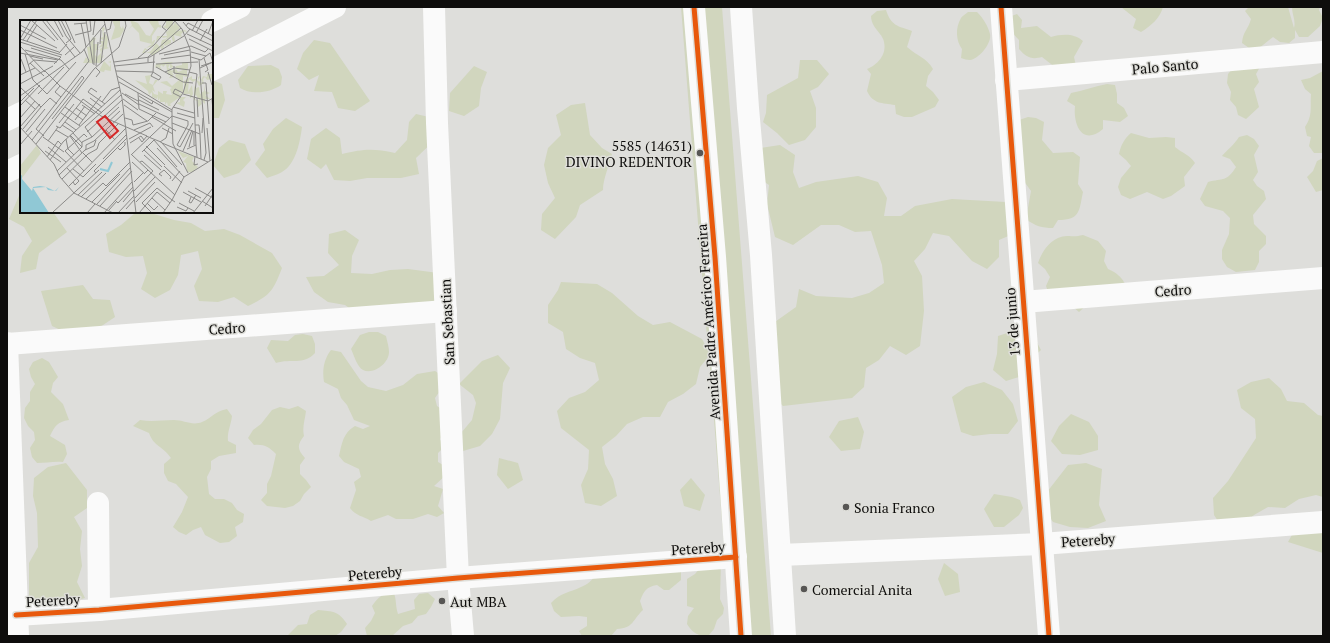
<svg xmlns="http://www.w3.org/2000/svg" width="1330" height="643" font-family="'PT Serif',serif">
  <style>
    .green { fill: #d1d6be }
    .lines { fill: none; stroke-linecap: round; stroke-linejoin: round }
    .minor { stroke: #fafafa; stroke-width: 22 }
    .cycleway-casing { stroke: #dfdfda; stroke-width: 8 }
    .cycleway { stroke: #e8590c; stroke-width: 5 }
    .poi-dot { fill: #575654; stroke: #dfdfda; stroke-width: 1.5 }
    .labels { text-anchor: middle; dominant-baseline: central; stroke-width: 3; stroke-linejoin: round; paint-order: stroke }
    .street-label { font-size: 14px; fill: #0e0d0c; stroke: #dfdfda }
    .poi-label { font-size: 14px; fill: #0e0d0c; stroke: #dfdfda; text-anchor: start }
    .inset-river { fill: none; stroke: #90c8d5; stroke-width: 2 }
    .inset-road { fill: none; stroke: #8b8a88; stroke-width: 1 }
    .view { fill: #d62828; fill-opacity: 0.15; stroke: #d62828; stroke-width: 2 }
    .inset-edge { fill: none; stroke: #0e0d0c; stroke-width: 2 }
  </style>
  <rect width="100%" height="100%" fill="#dededb"/>
  <g class="green">
    <path d="M 681,7 L 722,7 L 771,636 L 731,636 L 709,356 L 700,367 L 696,384 L 683,394 L 668,402 L 660,417 L 643,417 L 627,424 L 616,436 L 602,447 L 605,464 L 613,479 L 617,496 L 601,506 L 585,503 L 581,485 L 588,469 L 589,450 L 561,428 L 557,411 L 569,398 L 585,392 L 599,380 L 595,363 L 580,358 L 566,349 L 563,332 L 548,323 L 548,305 L 558,290 L 561,282 L 597,284 L 612,293 L 638,316 L 653,325 L 670,322 L 702,339 L 708,350 Z"/>
    <path d="M 1121,7 L 1163,7 C 1160,18 1151,26 1141,32 L 1133,28 L 1136,19 Z"/>
    <path d="M 1249,7 L 1288,7 L 1294,28 C 1296,20 1292,15 1292,7 L 1320,7 L 1319,10 L 1323,18 L 1320,26 L 1308,37 L 1299,37 L 1295,30 L 1295,38 L 1289,43 L 1280,42 L 1273,37 L 1258,49 L 1249,48 L 1242,43 C 1243,31 1248,30 1251,19 L 1245,11 Z"/>
    <path d="M 886,10 C 891,26 898,26 912,31 L 907,47 C 917,56 927,58 933,69 L 928,76 L 926,86 L 933,92 L 939,100 L 935,107 L 912,117 L 904,117 L 896,114 L 895,105 C 882,103 873,104 867,91 L 871,74 L 867,69 C 877,65 887,55 884,42 C 883,36 877,31 874,26 C 872,23 871,19 871,16 L 877,11 Z"/>
    <path d="M 968,12 L 977,12 C 983,18 988,26 990,34 C 992,43 979,59 970,60 C 967,60 964,59 961,58 L 962,49 C 956,41 955,28 961,18 C 962,16 966,14 968,12 Z"/>
    <path d="M 1017,14 L 1022,20 L 1021,28 L 1037,26 L 1051,37 C 1062,34 1074,33 1083,41 L 1074,57 L 1076,66 L 1056,68 L 1042,57 C 1031,60 1026,57 1019,49 L 1019,40 L 1006,26 L 1009,17 Z"/>
    <path d="M 314,40 L 330,43 L 370,101 L 355,111 L 338,108 L 332,92 L 314,91 L 319,75 L 309,80 L 297,69 L 303,53 Z"/>
    <path d="M 800,60 L 817,60 L 829,74 L 818,87 L 810,91 L 816,108 L 816,127 L 805,140 L 789,145 L 777,133 L 763,122 L 766,113 L 767,95 L 798,78 Z"/>
    <path d="M 271,65 L 279,69 L 282,77 L 281,85 C 270,93 251,95 240,88 L 238,80 L 248,66 Z"/>
    <path d="M 474,66 L 487,72 L 481,88 L 479,106 L 464,116 L 449,111 L 450,93 Z"/>
    <path d="M 1234,67 L 1260,67 L 1256,74 L 1259,82 L 1254,89 L 1259,107 L 1246,119 L 1238,115 L 1236,107 L 1230,100 L 1231,92 L 1227,83 L 1228,74 Z"/>
    <path d="M 1323,71 L 1323,153 L 1314,153 L 1309,146 L 1311,137 L 1307,136 L 1305,127 C 1313,115 1310,108 1311,94 L 1305,89 L 1301,80 L 1310,78 Z"/>
    <path d="M 212,80 L 222,84 L 225,100 L 219,118 L 212,118 Z"/>
    <path d="M 1107,84 L 1115,85 L 1117,94 L 1117,103 L 1124,108 L 1128,116 L 1120,122 L 1103,120 L 1103,129 C 1083,146 1073,126 1075,106 L 1067,101 L 1071,93 C 1083,91 1095,86 1107,84 Z"/>
    <path d="M 585,103 L 590,135 L 602,148 L 612,154 C 609,166 603,179 603,190 L 580,205 L 576,217 L 555,239 L 541,230 L 542,214 L 555,198 L 548,183 L 544,165 L 548,148 L 561,135 L 556,115 L 571,105 Z"/>
    <path d="M 416,114 L 433,118 L 440,135 L 416,158 L 419,174 L 401,178 L 367,178 L 350,181 L 334,180 L 326,164 L 321,169 L 307,159 L 311,139 L 326,128 L 340,138 L 342,154 C 363,149 373,148 395,153 L 407,140 L 409,122 Z"/>
    <path d="M 1028,117 L 1036,118 L 1044,122 L 1042,140 L 1053,153 L 1073,152 L 1080,157 L 1078,184 L 1083,192 C 1079,210 1081,220 1058,220 L 1053,228 C 1042,228 1035,226 1026,219 L 1031,191 L 1026,184 L 1019,178 L 1019,120 Z"/>
    <path d="M 286,118 L 302,127 C 300,142 296,164 282,172 C 277,175 271,176 267,178 L 255,164 L 265,150 L 263,144 L 273,129 Z"/>
    <path d="M 1131,133 L 1149,138 L 1166,137 L 1175,138 L 1175,147 C 1182,153 1190,155 1195,163 L 1184,177 L 1185,186 L 1171,196 L 1163,199 L 1147,192 L 1130,199 L 1121,195 L 1118,187 L 1121,178 L 1131,166 L 1126,160 L 1119,154 C 1121,145 1124,139 1131,133 Z"/>
    <path d="M 1247,135 L 1254,139 L 1259,146 L 1254,155 L 1258,172 L 1253,180 L 1257,186 L 1264,191 L 1266,199 L 1253,215 L 1254,224 L 1266,236 L 1266,244 L 1259,251 L 1259,262 L 1255,270 L 1236,272 L 1227,267 L 1222,259 L 1222,250 L 1229,234 L 1230,218 L 1223,211 L 1205,206 L 1200,199 L 1208,182 C 1223,178 1227,182 1236,167 L 1230,159 L 1222,156 C 1228,149 1234,145 1239,137 Z"/>
    <path d="M 229,140 L 245,144 L 251,160 L 239,173 L 224,178 L 213,165 L 219,148 Z"/>
    <path d="M 780,145 L 795,155 L 793,172 L 799,188 L 816,182 L 858,176 L 878,182 L 887,198 L 884,216 L 901,216 L 915,206 L 952,199 L 1006,202 L 1013,234 L 999,240 L 999,257 L 987,269 L 972,261 L 949,236 L 933,233 L 925,249 L 914,261 L 922,276 L 924,311 L 920,346 L 906,355 L 890,346 L 879,360 L 866,368 L 864,387 L 852,398 L 783,406 L 772,395 L 765,329 L 796,307 L 799,289 L 816,296 L 852,298 L 869,293 L 884,283 L 882,265 L 871,231 L 855,232 L 839,225 L 821,225 L 793,245 L 775,237 L 767,204 L 769,185 L 754,175 L 761,148 Z"/>
    <path d="M 1323,158 L 1323,190 L 1316,192 L 1307,177 L 1313,171 L 1317,161 Z"/>
    <path d="M 21,191 L 21,212 L 53,212 L 67,232 L 39,253 L 36,269 L 20,273 L 22,256 L 32,241 L 24,227 L 9,219 Z"/>
    <path d="M 151,213 L 174,220 L 191,223 L 205,231 L 224,229 L 240,235 L 272,253 L 282,268 C 273,291 271,295 248,306 L 234,297 L 218,302 L 199,301 L 194,286 L 202,269 L 198,251 L 181,255 L 178,275 L 170,290 L 155,298 L 141,289 L 147,273 L 143,256 L 126,257 L 109,252 L 106,234 L 121,225 L 134,214 Z"/>
    <path d="M 345,230 L 359,240 L 352,256 L 351,273 L 372,274 L 390,270 L 408,269 L 446,274 L 444,290 L 432,305 L 359,315 L 345,305 L 328,302 L 314,292 L 306,277 L 324,276 L 339,265 L 328,253 L 329,234 Z"/>
    <path d="M 1083,235 L 1098,241 L 1106,251 L 1104,261 L 1108,269 C 1117,273 1122,277 1126,286 L 1093,299 L 1079,312 L 1066,301 L 1049,294 L 1046,286 L 1050,277 L 1045,269 L 1038,263 C 1042,251 1052,236 1067,236 C 1074,236 1075,237 1083,235 Z"/>
    <path d="M 83,285 L 93,299 L 110,300 L 115,317 L 100,327 L 67,333 L 52,326 L 41,291 Z"/>
    <path d="M 1016,330 L 1033,335 L 1041,350 L 1029,361 L 1022,376 L 1006,381 L 993,370 L 997,354 L 998,336 Z"/>
    <path d="M 369,332 L 378,332 L 386,336 C 387,341 389,347 389,352 C 389,363 374,375 363,370 C 357,367 354,355 351,349 L 360,335 Z"/>
    <path d="M 303,334 L 312,336 L 315,344 L 315,353 C 303,366 291,358 276,363 L 267,348 L 271,340 L 288,341 L 295,335 Z"/>
    <path d="M 331,350 L 341,352 L 361,381 L 368,387 L 386,391 L 403,385 L 417,374 L 435,371 L 443,376 L 444,385 L 435,398 L 437,406 L 451,416 L 452,425 L 440,439 L 444,447 L 438,453 L 438,462 L 445,466 L 446,475 L 434,486 L 443,489 L 438,506 L 444,513 L 437,517 L 428,514 L 413,519 L 396,519 L 388,515 L 371,521 C 363,516 356,516 350,508 L 356,490 L 354,482 L 361,477 L 359,469 L 344,462 L 339,456 C 342,443 343,433 355,426 L 363,429 L 370,426 L 354,420 L 347,405 L 341,398 L 338,389 L 324,382 C 322,370 324,359 331,350 Z"/>
    <path d="M 498,355 L 510,368 L 503,383 L 500,419 L 492,434 L 480,446 L 463,451 L 461,433 L 472,420 L 476,403 L 473,395 L 459,384 L 482,361 Z"/>
    <path d="M 42,358 L 49,362 L 58,377 L 53,383 L 51,392 L 63,404 L 69,420 C 57,422 55,426 50,436 L 65,445 L 67,454 L 63,462 C 54,461 46,463 37,463 L 32,457 L 30,448 L 35,440 L 34,432 L 28,426 L 24,418 L 25,408 L 30,401 L 30,392 L 35,384 L 31,377 L 29,369 L 33,362 Z"/>
    <path d="M 1269,378 L 1281,389 L 1287,401 L 1304,403 L 1318,415 L 1323,416 L 1323,497 L 1316,495 L 1299,499 L 1285,508 L 1268,507 L 1254,515 L 1240,527 L 1224,530 L 1214,515 L 1213,498 L 1228,481 L 1256,438 L 1255,419 L 1241,408 L 1237,390 L 1251,382 Z"/>
    <path d="M 984,382 L 1002,390 L 1013,404 L 1018,421 L 1008,434 L 990,434 L 973,436 L 961,432 L 952,397 L 966,387 Z"/>
    <path d="M 298,406 L 306,411 C 305,420 302,427 304,436 C 297,445 297,449 305,458 L 300,465 L 300,474 L 306,480 L 311,487 L 304,494 L 300,501 L 293,506 L 285,508 L 267,506 L 261,500 L 267,493 L 267,484 L 271,476 L 276,454 C 269,447 264,444 254,445 L 248,438 L 253,430 L 261,424 L 272,410 L 280,407 L 289,409 Z"/>
    <path d="M 227,409 L 232,416 C 231,425 227,432 228,441 L 236,445 L 236,453 L 219,456 L 211,461 L 211,469 L 207,477 L 209,494 L 215,499 L 224,499 L 232,503 L 237,510 L 244,514 L 243,522 L 235,527 L 237,536 L 229,542 L 220,543 L 205,535 L 201,527 L 193,530 L 186,535 L 179,532 L 173,527 L 182,512 L 188,497 L 176,484 L 168,481 L 164,473 L 164,464 L 171,458 C 163,446 154,447 149,433 L 133,426 L 140,420 C 152,422 162,420 174,420 C 184,420 192,426 202,422 C 212,418 213,412 227,409 Z"/>
    <path d="M 1071,414 L 1089,422 L 1098,436 L 1098,450 L 1080,455 L 1062,454 L 1051,441 L 1059,426 Z"/>
    <path d="M 858,417 L 864,432 L 860,449 L 841,451 L 829,437 L 839,421 Z"/>
    <path d="M 499,458 L 518,463 L 523,480 L 508,489 L 497,475 Z"/>
    <path d="M 66,463 L 87,490 L 87,508 L 74,517 L 82,531 L 80,549 L 82,566 L 77,582 L 85,598 L 40,610 L 29,599 L 29,563 L 38,547 L 37,513 L 33,496 L 34,478 L 48,467 Z"/>
    <path d="M 1086,463 L 1102,469 L 1099,505 L 1106,521 L 1088,528 L 1070,527 L 1053,522 L 1043,508 L 1047,492 L 1068,465 Z"/>
    <path d="M 691,478 L 705,495 L 700,511 L 684,506 L 680,490 Z"/>
    <path d="M 994,494 L 1012,497 L 1020,500 L 1023,508 L 1019,515 L 1004,527 L 994,527 L 985,511 L 984,509 Z"/>
    <path d="M 1323,511 L 1323,553 L 1288,542 L 1297,526 Z"/>
    <path d="M 707,560 L 721,561 L 720,599 L 724,608 L 723,614 L 717,620 L 714,629 L 709,635 C 698,637 693,633 687,624 L 688,616 L 694,608 L 687,606 L 687,579 L 695,574 Z"/>
    <path d="M 944,563 L 958,574 L 960,592 L 945,596 L 938,579 Z"/>
    <path d="M 681,572 L 681,580 L 669,590 L 664,590 L 657,585 C 646,587 644,591 640,601 L 643,610 C 632,620 634,628 617,629 L 611,636 L 582,636 L 579,631 L 587,626 L 587,617 L 579,616 L 561,617 L 554,611 L 551,603 C 561,592 569,593 581,587 C 587,585 592,580 596,575 L 621,577 L 640,573 Z"/>
    <path d="M 393,591 C 397,599 395,605 398,614 L 415,609 L 414,600 L 419,594 L 428,593 L 435,599 L 431,607 L 426,614 L 418,616 L 412,623 L 403,626 L 392,636 L 367,636 L 365,628 L 371,621 L 375,613 L 372,606 C 378,597 383,594 393,591 Z"/>
    <path d="M 318,610 C 333,612 338,610 347,624 L 341,632 L 335,636 L 287,636 L 298,625 L 307,624 L 310,615 Z"/>
  </g>
  <g class="lines">
    <g class="minor">
      <path d="M 434,7 L 437,123 L 458,578 L 463,636"/>
      <path d="M 694,7 L 715,257 L 741,636"/>
      <path d="M 741,7 L 748,108 L 761,255 L 785,636"/>
      <path d="M 1001,7 L 1049,636"/>
      <path d="M 212,21 L 240,7"/>
      <path d="M 212,70 L 335,7"/>
      <path d="M 1006,80 L 1323,52"/>
      <path d="M 7,120 L 21,113"/>
      <path d="M 7,172 L 21,165"/>
      <path d="M 1023,302 L 1323,278"/>
      <path d="M 7,343 L 18,636"/>
      <path d="M 7,344 L 446,311"/>
      <path d="M 98,503 L 99,610"/>
      <path d="M 780,555 L 1042,544 L 1323,522"/>
      <path d="M 16,615 L 99,610 L 458,578 L 736,557"/>
    </g>
    <defs>
      <g id="cycleway">
        <path d="M 694,7 L 715,257 L 741,636"/>
        <path d="M 1001,7 L 1049,636"/>
        <path d="M 16,615 L 99,610 L 458,578 L 736,557"/>
      </g>
    </defs>
    <use href="#cycleway" class="cycleway-casing"/>
    <use href="#cycleway" class="cycleway"/>
  </g>
  <g class="poi-dot">
    <circle cx="700" cy="153" r="4"/>
    <circle cx="846" cy="507" r="4"/>
    <circle cx="804" cy="589" r="4"/>
    <circle cx="442" cy="601" r="4"/>
  </g>
  <g class="labels">
    <g class="street-label">
      <text transform="translate(1165 66) rotate(-5)">Palo Santo</text>
      <text transform="translate(1173 290) rotate(-4)">Cedro</text>
      <text transform="translate(447 322) rotate(-93)">San Sebastian</text>
      <text transform="translate(708 322) rotate(-94)">Avenida Padre Américo Ferreira</text>
      <text transform="translate(1012 322) rotate(-94)">13 de junio</text>
      <text transform="translate(227 328) rotate(-4)">Cedro</text>
      <text transform="translate(1088 540) rotate(-4)">Petereby</text>
      <text transform="translate(698 548) rotate(-4)">Petereby</text>
      <text transform="translate(375 573) rotate(-5)">Petereby</text>
      <text transform="translate(53 600) rotate(-3)">Petereby</text>
    </g>
    <g class="poi-label">
      <text x="692" y="145" text-anchor="end">5585 (14631)<tspan x="692" dy="16">DIVINO REDENTOR</tspan></text>
      <text x="854" y="507">Sonia Franco</text>
      <text x="812" y="589">Comercial Anita</text>
      <text x="450" y="601">Aut MBA</text>
    </g>
  </g>
  <g transform="translate(20 20)">
    <rect width="193" height="193" fill="#dededb"/>
    <path d="M 92,0 L 100,0 L 100,6 L 102,9 L 103,5 L 104,10 L 100,17 L 91,20 L 95,7 ZM 110,0 L 118,3 L 126,15 L 130,16 L 134,9 L 128,0 L 138,0 L 139,5 L 141,5 L 141,8 L 138,7 L 132,16 L 132,22 L 134,20 L 135,20 L 135,21 L 133,26 L 126,28 L 132,24 L 120,21 L 119,13 L 112,6 L 108,10 L 112,5 ZM 146,0 L 153,0 L 153,6 L 155,2 L 160,8 L 156,11 L 165,10 L 167,12 L 167,14 L 165,11 L 161,14 L 162,17 L 154,15 L 155,21 L 153,22 L 151,16 L 146,20 L 151,20 L 151,23 L 145,26 L 143,23 L 144,27 L 142,30 L 141,28 L 140,27 L 140,30 L 132,36 L 130,33 L 122,33 L 125,28 L 128,30 L 125,30 L 126,33 L 131,31 L 136,23 L 140,27 L 142,20 L 146,19 L 147,17 L 143,18 L 141,16 L 136,22 L 137,16 L 147,16 L 146,12 L 149,10 L 143,7 L 146,5 ZM 84,7 L 85,9 L 83,12 L 88,17 L 87,27 L 89,28 L 82,30 L 81,37 L 84,35 L 80,43 L 63,43 L 66,37 L 69,41 L 67,27 L 71,26 L 69,23 L 73,17 L 76,18 L 73,24 L 79,24 L 77,27 L 79,30 L 76,30 L 75,35 L 77,37 L 81,33 L 80,29 L 84,26 L 78,28 L 82,24 L 80,21 L 84,21 L 80,18 L 83,17 L 82,8 ZM 84,41 L 90,47 L 91,43 L 88,42 L 91,41 L 91,51 L 85,50 L 87,45 L 84,52 L 79,51 ZM 146,42 L 153,42 L 151,44 L 154,47 L 150,48 L 150,44 L 148,48 L 152,49 L 151,51 L 156,49 L 158,52 L 163,50 L 155,48 L 156,46 L 162,45 L 162,42 L 168,43 L 168,50 L 171,50 L 167,50 L 167,57 L 163,56 L 163,72 L 160,71 L 159,74 L 162,73 L 160,77 L 166,77 L 163,80 L 165,82 L 164,87 L 156,83 L 160,82 L 160,77 L 150,84 L 151,86 L 148,86 L 147,82 L 145,85 L 145,82 L 140,82 L 140,78 L 139,80 L 138,80 L 138,76 L 137,79 L 132,77 L 132,72 L 129,75 L 128,71 L 115,60 L 127,64 L 125,56 L 131,55 L 129,63 L 133,65 L 135,60 L 138,60 L 133,66 L 135,72 L 132,70 L 134,74 L 138,75 L 138,71 L 143,74 L 143,71 L 147,71 L 146,74 L 152,75 L 150,69 L 152,68 L 140,62 L 147,61 L 152,66 L 159,60 L 155,56 L 156,54 L 151,52 L 154,55 L 151,56 L 155,57 L 149,58 L 151,55 L 148,55 L 146,44 L 143,47 L 142,45 L 140,46 L 142,51 L 138,47 L 135,48 L 136,44 ZM 187,54 L 193,54 L 192,59 L 187,60 L 185,57 L 183,59 L 185,71 L 190,73 L 185,75 L 190,79 L 185,79 L 185,84 L 180,79 L 182,84 L 178,87 L 177,81 L 173,79 L 174,77 L 176,80 L 179,80 L 176,75 L 174,76 L 174,66 L 176,68 L 179,67 L 180,74 L 184,71 L 184,63 L 179,66 L 176,60 L 173,62 L 169,59 L 168,72 L 172,65 L 173,74 L 171,78 L 170,78 L 170,74 L 164,74 L 164,61 L 172,56 L 172,59 L 176,59 L 178,61 L 178,57 L 180,56 L 178,61 L 183,63 L 181,60 L 183,56 L 187,57 ZM 17,125 L 21,133 L 2,158 L 0,146 ZM 158,131 L 174,137 L 172,141 L 178,147 L 173,152 L 167,152 L 166,143 L 163,142 L 168,136 L 163,138 Z" fill="#d1d6be"/>
    <path d="M 2,155 L 2,159 L 12,171 L 13,167 L 20,166 L 26,167 L 35,171 L 39,167 L 48,167 L 39,167 L 36,171 L 28,170 L 26,167 L 13,168 L 29,193 L 0,193 L 0,156 Z" fill="#90c8d5"/>
    <path class="inset-river" d="M 80,149 L 88,151 L 92,142"/>
    <path class="inset-road" d="M 11,0 L 35,21M 22,0 L 38,20M 26,0 L 55,37M 34,0 L 43,17M 38,0 L 46,16 L 60,33M 41,0 L 51,19 L 46,23M 45,0 L 55,23M 66,0 L 73,44M 84,0 L 102,78 L 116,193M 154,0 L 162,9 L 170,29 L 171,46 L 163,73 L 152,89 L 152,103 L 180,114 L 181,139M 146,1 L 142,7 L 147,11M 163,2 L 168,8 L 193,21M 61,3 L 66,27M 54,4 L 66,3M 0,5 L 26,19M 166,6 L 168,3 L 193,16M 0,10 L 37,28M 87,10 L 90,9 L 92,0M 172,11 L 178,0M 176,13 L 183,0M 167,14 L 193,26M 188,14 L 193,1M 55,15 L 71,11 L 70,0M 73,15 L 75,0M 0,19 L 39,32M 0,19 L 11,0M 169,19 L 193,31M 3,20 L 17,0M 7,21 L 17,5M 180,21 L 187,9M 0,22 L 42,35M 80,24 L 81,10M 0,26 L 25,52M 11,28 L 41,37 L 34,44M 64,29 L 69,41M 5,30 L 41,40 L 49,49M 171,32 L 186,36 L 190,33 L 193,42M 0,33 L 38,40M 39,33 L 47,24M 5,34 L 13,60 L 27,74 L 56,42M 139,34 L 171,26 L 185,32 L 188,29M 45,35 L 54,27M 144,35 L 170,30M 10,36 L 23,39M 171,37 L 181,40 L 186,36M 118,38 L 134,25 L 155,1M 184,38 L 188,50 L 185,52M 1,39 L 6,52M 141,39 L 171,35M 179,39 L 186,133 L 184,140M 94,42 L 130,37 L 164,16 L 170,9M 128,42 L 128,37 L 161,8M 10,43 L 24,56M 81,43 L 85,12M 136,44 L 178,42M 8,45 L 14,40 L 37,42M 74,45 L 74,18M 76,46 L 78,22M 94,46 L 135,42M 154,46 L 154,53 L 168,55M 181,46 L 193,42M 136,47 L 163,62 L 173,63M 76,48 L 80,52 L 76,57M 180,48 L 193,42M 25,51 L 40,66 L 81,96 L 127,116M 96,51 L 133,52 L 134,35M 133,52 L 131,56 L 139,60 L 141,57 L 133,52M 145,52 L 154,48 L 170,50M 169,52 L 177,54 L 174,81 L 176,125M 188,52 L 192,65M 0,55 L 15,48M 97,56 L 152,90M 99,62 L 152,92M 182,63 L 186,63 L 189,104M 0,64 L 33,46M 40,66 L 35,72 L 41,77M 0,67 L 21,87 L 30,78 L 37,84M 77,72 L 71,68 L 68,72 L 85,84M 102,73 L 119,85M 118,73 L 119,89 L 146,102M 18,74 L 44,47M 52,74 L 64,58M 105,74 L 118,81M 163,74 L 188,81 L 193,78M 0,76 L 62,32 L 85,4M 119,76 L 132,84 L 133,81M 161,77 L 153,73 L 155,69 L 163,73M 70,78 L 82,87M 177,78 L 178,97M 103,79 L 118,90M 192,79 L 193,91M 5,80 L 15,89M 119,80 L 139,90M 0,82 L 14,68M 61,82 L 63,79 L 82,93M 82,82 L 91,70 L 100,67M 119,84 L 149,98M 1,85 L 20,65M 62,85 L 75,94M 104,85 L 127,101M 45,87 L 63,100M 153,87 L 174,93M 56,88 L 67,96M 41,93 L 60,106M 157,93 L 175,98M 152,96 L 168,101M 132,97 L 156,111M 0,98 L 15,81M 87,98 L 99,87M 105,98 L 112,100 L 113,105 L 128,101 L 136,93M 32,99 L 51,75M 55,100 L 65,86M 45,102 L 56,110M 39,103 L 54,84M 152,103 L 153,124 L 168,153M 42,105 L 53,112M 59,105 L 81,76M 175,105 L 179,105 L 180,114M 36,106 L 40,108 L 61,82M 0,107 L 20,84M 0,107 L 34,144 L 40,157 L 54,173 L 93,193M 65,107 L 101,75M 65,107 L 72,117M 142,108 L 153,114M 187,108 L 190,141M 3,109 L 21,87M 36,110 L 48,117M 86,110 L 95,120M 114,110 L 130,103 L 133,107M 174,111 L 174,125M 6,112 L 25,89M 67,112 L 102,80M 53,113 L 62,123M 182,113 L 183,98M 50,115 L 62,127M 24,116 L 16,109 L 69,41M 50,116 L 62,133M 126,116 L 141,122 L 162,145M 23,117 L 44,132M 119,118 L 122,122 L 127,116M 46,119 L 48,129 L 54,135M 109,119 L 131,107M 12,120 L 62,56 L 64,58M 28,121 L 38,107M 140,122 L 146,118 L 149,108M 110,123 L 121,116 L 124,120M 142,123 L 188,142M 16,124 L 74,49 L 99,27 L 106,6 L 105,0M 0,125 L 12,111M 126,126 L 145,145M 28,127 L 46,142M 160,127 L 157,125 L 168,105 L 168,101M 160,127 L 173,103M 169,127 L 173,111M 98,128 L 100,130 L 105,125 L 105,122M 137,128 L 164,157M 167,129 L 176,125 L 177,137M 65,130 L 74,126 L 76,120M 124,130 L 142,147M 25,131 L 41,142M 163,131 L 172,110M 122,132 L 134,120 L 157,147M 63,133 L 72,142M 111,135 L 152,96M 112,135 L 128,150M 124,135 L 141,150M 175,136 L 174,145 L 178,144M 27,137 L 38,121 L 41,124M 83,139 L 106,115M 30,140 L 43,122 L 100,70M 112,142 L 125,154M 144,146 L 162,163M 47,148 L 59,161 L 55,165 L 53,162M 53,149 L 63,157 L 76,144M 37,151 L 62,127 L 62,122 L 72,117 L 100,91M 64,151 L 45,131 L 64,114 L 67,117M 76,153 L 74,151 L 107,118M 124,154 L 128,150 L 155,175M 39,155 L 66,129 L 66,125 L 74,121 L 103,94M 142,156 L 139,154 L 144,150 L 151,157 L 150,159M 42,159 L 68,134 L 77,129 L 79,123 L 98,104M 152,161 L 160,151M 114,162 L 123,153M 49,166 L 106,108M 175,168 L 193,178M 114,171 L 133,151 L 122,141 L 120,142M 168,171 L 181,178M 163,172 L 181,182M 58,175 L 82,152M 61,177 L 86,153M 171,177 L 169,182 L 171,183 L 176,175M 115,178 L 135,157M 132,178 L 145,190M 66,179 L 83,163 L 86,166 L 110,142M 95,180 L 98,183 L 113,167M 182,181 L 193,188M 72,182 L 100,154M 103,182 L 113,170M 116,182 L 135,162M 155,182 L 152,180 L 164,157 L 193,139M 127,183 L 134,190 L 138,186M 159,183 L 174,191M 77,184 L 110,148M 80,186 L 112,151M 185,186 L 193,174M 157,187 L 166,191 L 168,188M 106,189 L 114,180M 89,190 L 97,181M 33,192 L 79,150M 67,193 L 75,184M 84,193 L 112,162M 98,193 L 114,176M 119,193 L 137,172 L 150,183M 132,193 L 122,183 L 137,168 L 152,180 L 143,193M 173,193 L 193,168"/>
    <path class="view" d="M 85,96 L 98,111 L 90,118 L 77,102 Z"/>
    <rect width="193" height="193" class="inset-edge"/>
  </g>
  <rect width="1330" height="643" fill="none" stroke="#0e0d0c" stroke-width="16"/>
</svg>
